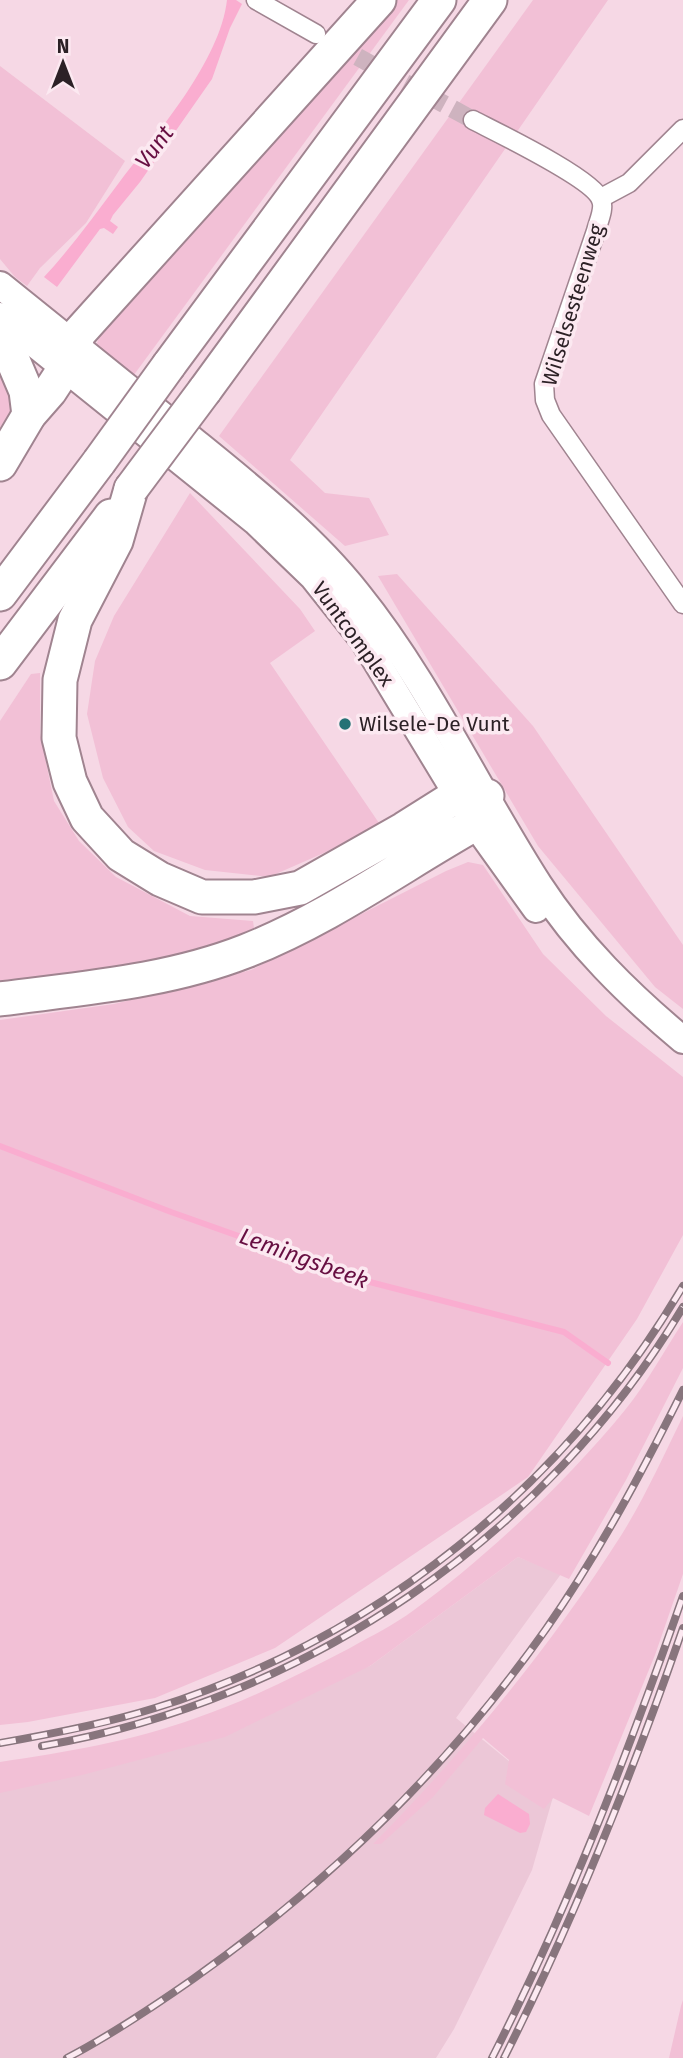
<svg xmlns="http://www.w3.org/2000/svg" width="683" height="2058" font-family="'Fira Sans',sans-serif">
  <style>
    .built { fill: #ecc7d7 }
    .green { fill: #f2c0d6 }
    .water { fill: #faadd0 }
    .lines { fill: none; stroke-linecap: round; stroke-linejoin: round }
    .stream { stroke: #faadd0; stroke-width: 6 }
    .street-tunnel { stroke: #ceb3bf; stroke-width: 18; stroke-dasharray: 18 9; stroke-linecap: butt }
    .street-casing { stroke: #a08490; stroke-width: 21 }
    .secondary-casing { stroke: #a08490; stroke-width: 30 }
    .highway-casing { stroke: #a08490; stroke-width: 37 }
    .street { stroke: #fff; stroke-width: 18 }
    .secondary { stroke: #fff; stroke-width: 26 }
    .highway { stroke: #fff; stroke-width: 33 }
    .rail-casing { stroke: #88757d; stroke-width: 8 }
    .rail { stroke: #fce9f1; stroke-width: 5; stroke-dasharray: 16; stroke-linecap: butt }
    .highway-bridge-casing { stroke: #a08490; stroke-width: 37; stroke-linecap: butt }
    .highway-bridge { stroke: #fff; stroke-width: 33 }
    .poi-dot { fill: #267175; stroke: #fce9f1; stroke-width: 2.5 }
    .labels { text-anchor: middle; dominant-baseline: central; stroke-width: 7; stroke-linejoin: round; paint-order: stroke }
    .street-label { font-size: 21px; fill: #2c2126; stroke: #fce9f1 }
    .poi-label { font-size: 21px; fill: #2c2126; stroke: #fce9f1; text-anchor: start }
    .water-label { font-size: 23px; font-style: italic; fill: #670f42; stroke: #fce9f1 }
  </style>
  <rect width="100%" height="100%" fill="#f6d8e5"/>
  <path class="built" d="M 518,1557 L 561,1574 L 456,1718 L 553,1797 L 532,1870 L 454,2029 L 436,2058 L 0,2058 L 0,1785 L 370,1666 Z"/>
  <g class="green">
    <path d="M 394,0 L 409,0 L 128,383 L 93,353 L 101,333 Z"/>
    <path d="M 533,0 L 608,0 L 290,460 L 325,493 L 369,498 L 389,535 L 345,546 L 219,436 Z"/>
    <path d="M 0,66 L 125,161 L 86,223 L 40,268 L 27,286 L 15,277 L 0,259 Z"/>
    <path d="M 4,373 L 16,402 L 0,428 L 0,377 Z"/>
    <path d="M 190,493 L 300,609 L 315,631 L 270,663 L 379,823 L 326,852 L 269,877 L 205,870 L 154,851 L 128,827 L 103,778 L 87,714 L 95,661 L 114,616 Z"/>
    <path d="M 397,574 L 533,726 L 683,945 L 683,1009 L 655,987 L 538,846 L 378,576 Z"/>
    <path d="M 40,673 L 40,733 L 54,801 L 79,841 L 116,877 L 190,916 L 253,921 L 254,928 C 228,950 188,953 156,959 C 104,969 53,977 0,982 L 0,721 L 31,674 Z"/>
    <path d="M 468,862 L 483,865 L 543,954 L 606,1016 L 683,1077 L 683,1235 L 637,1319 L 528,1477 L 275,1648 L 155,1698 L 28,1722 L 0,1725 L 0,1020 L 114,1004 L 251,970 L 446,871 Z"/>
    <path d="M 683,1322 L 683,1368 L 626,1480 L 569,1579 L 518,1557 L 370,1666 L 225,1737 L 82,1775 L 0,1793 L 0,1762 C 66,1752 133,1741 196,1718 C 249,1700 300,1674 350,1648 C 371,1636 394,1625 414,1610 C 486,1558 568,1480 625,1410 C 647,1383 664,1351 683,1322 Z"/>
    <path d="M 683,1416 L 683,1574 L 655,1655 L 589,1816 L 553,1798 L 544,1809 L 505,1784 L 509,1760 L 483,1738 L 433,1797 L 381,1844 L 373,1844 C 467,1749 551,1646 622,1534 C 645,1497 664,1455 683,1416 Z"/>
    <path d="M 683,2000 L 683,2058 L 669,2058 L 681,2006 Z"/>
  </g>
  <g class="water">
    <path d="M 227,0 L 236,0 L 242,4 L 230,28 L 212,79 L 140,182 L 113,215 L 110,221 L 118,227 L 113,234 L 104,228 L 100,229 L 57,287 L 44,277 C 72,247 96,213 121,180 C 158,132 220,61 227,0 Z"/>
    <path d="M 498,1794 L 529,1814 L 530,1824 L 526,1832 L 520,1833 L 484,1815 L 485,1808 Z"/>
  </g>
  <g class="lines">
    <path class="stream" d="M 0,1146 L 171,1212 L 362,1280 L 564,1332 L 608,1363"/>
    <path class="street-tunnel" d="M 334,44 L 473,120"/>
    <defs>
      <g id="street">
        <path d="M 256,0 L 316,34"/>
        <path d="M 473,120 C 496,132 594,179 601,200 C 605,209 598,222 596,231 L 544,384 L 545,400 L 551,415 L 683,604"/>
        <path d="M 601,198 L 629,183 L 683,129"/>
      </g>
      <g id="secondary">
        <path d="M 0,285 C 64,336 127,387 190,438 C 248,485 310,534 357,593 C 429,682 477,789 539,885 C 578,945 628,994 683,1040"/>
        <path d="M 0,316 L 255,521 L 313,577 L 364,641 L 475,824 L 536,909"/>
      </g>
      <g id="highway">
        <path d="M 0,330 L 26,391 L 29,415"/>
        <path d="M 169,365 L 439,0"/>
        <path d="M 205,390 L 490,0"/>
        <path d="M 0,464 L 29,415 L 50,391 L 65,368 L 79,333 L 379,0"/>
        <path d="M 0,594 L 99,462"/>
        <path d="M 0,663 L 111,516"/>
        <path d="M 0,999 C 83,988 167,982 246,951 C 328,919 399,867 475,824 L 487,796 L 458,795 L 404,829 L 300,888 L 254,897 L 202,897 L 160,879 L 121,855 L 87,818 L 70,782 L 59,738 L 60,680 L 75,620 L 116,541 L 131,489"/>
      </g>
    </defs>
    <use href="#street" class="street-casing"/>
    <use href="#secondary" class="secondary-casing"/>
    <use href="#highway" class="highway-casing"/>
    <use href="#street" class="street"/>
    <use href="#secondary" class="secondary"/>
    <use href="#highway" class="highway"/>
    <defs>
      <g id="rail">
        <path d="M 0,1743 C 52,1734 104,1724 155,1708 C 378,1638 564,1487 683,1286"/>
        <path d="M 42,1746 C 305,1700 545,1538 683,1307"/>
        <path d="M 67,2058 C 111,2035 153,2007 193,1979 C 329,1883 450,1765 546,1629 C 599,1553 642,1472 683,1390"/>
        <path d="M 492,2058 C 568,1909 628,1753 683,1596"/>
        <path d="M 504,2058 C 574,1919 632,1775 683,1628"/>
      </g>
    </defs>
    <use href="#rail" class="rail-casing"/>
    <use href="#rail" class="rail"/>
    <defs>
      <g id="highway-bridge">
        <path d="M 99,462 L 169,365"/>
        <path d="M 131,489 L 205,390"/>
      </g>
    </defs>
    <use href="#highway-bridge" class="highway-bridge-casing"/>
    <use href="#highway-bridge" class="highway-bridge"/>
  </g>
  <circle class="poi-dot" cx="345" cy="724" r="7"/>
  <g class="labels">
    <g class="street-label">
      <text transform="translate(573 305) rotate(-73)">Wilselsesteenweg</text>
      <text transform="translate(353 634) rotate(54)">Vuntcomplex</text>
    </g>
    <g class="poi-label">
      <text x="359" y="724">Wilsele-De Vunt</text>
    </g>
    <g class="water-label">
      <text transform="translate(154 147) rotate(-53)">Vunt</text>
      <text transform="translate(304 1258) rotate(20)">Lemingsbeek</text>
    </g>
  </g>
  <g transform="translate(63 63)" stroke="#fce9f1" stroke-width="5" paint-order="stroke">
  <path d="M0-5L12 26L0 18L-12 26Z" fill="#2c2126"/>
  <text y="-10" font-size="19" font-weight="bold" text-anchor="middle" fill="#2c2126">N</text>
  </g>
</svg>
